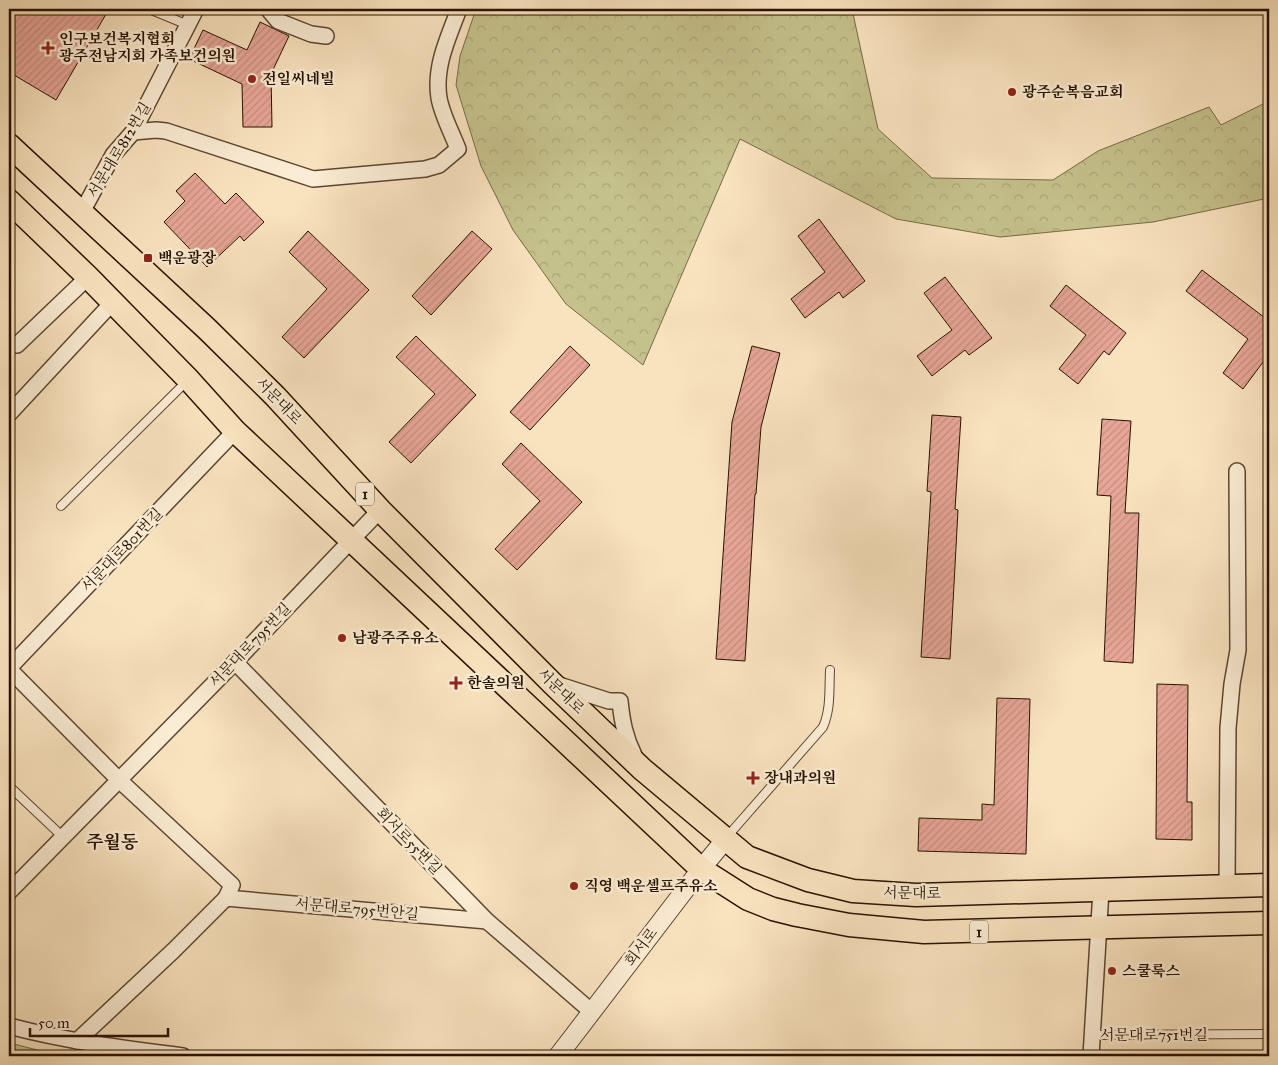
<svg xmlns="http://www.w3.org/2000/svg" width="1278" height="1065" font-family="'IM FELL Great Primer','Noto Serif KR',serif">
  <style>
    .forest { fill: url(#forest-crowns); stroke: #766a46 }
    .green { fill: #c5c18c; stroke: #766a46 }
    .building { fill: url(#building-hatch); stroke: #271201 }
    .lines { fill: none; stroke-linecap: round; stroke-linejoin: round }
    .service-casing { stroke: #5c4630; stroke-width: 10 }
    .minor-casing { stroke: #5c4630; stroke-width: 18 }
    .tertiary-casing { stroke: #5c4630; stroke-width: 20 }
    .primary-casing { stroke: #271201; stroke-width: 25 }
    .service { stroke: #fbedd5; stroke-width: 8 }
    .minor { stroke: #fbedd5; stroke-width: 15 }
    .tertiary { stroke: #fbedd5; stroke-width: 18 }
    .primary { stroke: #f9e3bf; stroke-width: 22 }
    .poi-dot { fill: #8f2418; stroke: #fbedd5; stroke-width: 2 }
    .labels { text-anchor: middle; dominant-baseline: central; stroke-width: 5; stroke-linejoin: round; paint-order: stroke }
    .shield { fill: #fbedd5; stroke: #675441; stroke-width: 1 }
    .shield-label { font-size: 14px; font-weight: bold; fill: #271201 }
    .poi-label { font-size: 15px; font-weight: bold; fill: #271201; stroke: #fbedd5; text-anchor: start }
    .street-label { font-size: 15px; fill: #271201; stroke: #fbedd5 }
    .quarter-label { font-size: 18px; font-weight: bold; fill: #271201; stroke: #fbedd5 }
  </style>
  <defs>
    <pattern id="forest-crowns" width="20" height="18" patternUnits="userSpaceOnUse" patternTransform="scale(1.25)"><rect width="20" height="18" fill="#c5c18c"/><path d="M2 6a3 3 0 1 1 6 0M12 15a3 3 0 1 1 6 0" fill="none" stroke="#a9a577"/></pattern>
    <pattern id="building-hatch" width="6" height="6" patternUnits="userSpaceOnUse" patternTransform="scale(1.25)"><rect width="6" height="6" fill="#e7a697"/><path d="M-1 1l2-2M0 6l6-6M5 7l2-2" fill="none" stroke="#c68e80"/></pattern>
  </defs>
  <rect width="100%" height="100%" fill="#f9e3bf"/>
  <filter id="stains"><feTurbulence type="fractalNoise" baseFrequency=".004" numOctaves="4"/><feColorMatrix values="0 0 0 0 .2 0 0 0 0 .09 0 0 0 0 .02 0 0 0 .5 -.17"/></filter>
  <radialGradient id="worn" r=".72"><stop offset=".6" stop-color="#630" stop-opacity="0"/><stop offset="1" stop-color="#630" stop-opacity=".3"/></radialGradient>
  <path class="forest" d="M 476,9 L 852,9 L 878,129 L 932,178 L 1053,180 L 1098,151 L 1209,107 L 1221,125 L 1269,101 L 1269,202 L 1264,199 L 1153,222 L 1000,237 L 896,219 L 740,139 L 643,365 L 566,304 L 513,230 L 481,166 L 456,85 L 460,56 Z"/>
  <path class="green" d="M 9,1042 L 14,1044 L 60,1056 L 9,1056 Z"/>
  <g class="building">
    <path d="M 17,9 L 109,9 L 56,100 L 9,72 L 9,23 Z"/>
    <path d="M 260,22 L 289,36 L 271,74 L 272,127 L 243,127 L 242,84 L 189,59 L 203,30 L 247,50 Z"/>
    <path d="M 195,173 L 225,204 L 236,193 L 264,222 L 244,241 L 240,236 L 207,267 L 164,222 L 185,201 L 176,191 Z"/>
    <path d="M 819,219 L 865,281 L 843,298 L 839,292 L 805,318 L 791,299 L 825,272 L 798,236 Z"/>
    <path d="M 308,231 L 369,290 L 304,358 L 282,337 L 327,289 L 289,252 Z"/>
    <path d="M 472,231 L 492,249 L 431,315 L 412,296 Z"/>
    <path d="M 1202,270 L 1269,321 L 1269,354 L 1243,389 L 1223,373 L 1248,339 L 1186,291 Z"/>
    <path d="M 945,277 L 992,338 L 969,355 L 965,350 L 932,376 L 917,356 L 952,330 L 924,293 Z"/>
    <path d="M 1066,285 L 1126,333 L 1109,355 L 1104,351 L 1078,384 L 1059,369 L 1086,335 L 1050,306 Z"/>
    <path d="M 416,336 L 476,395 L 411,463 L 389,442 L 435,394 L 396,357 Z"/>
    <path d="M 570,346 L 590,365 L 530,430 L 510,412 Z"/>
    <path d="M 752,346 L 780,353 L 761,427 L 756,494 L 755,494 L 745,661 L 716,659 L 732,422 Z"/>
    <path d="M 932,415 L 961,417 L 955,509 L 958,510 L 950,659 L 921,657 L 931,492 L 927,491 Z"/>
    <path d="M 1102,419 L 1131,421 L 1125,513 L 1139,513 L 1133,663 L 1104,661 L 1111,496 L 1097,495 Z"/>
    <path d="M 521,443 L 582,502 L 517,570 L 495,549 L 540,501 L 502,464 Z"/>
    <path d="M 1157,684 L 1188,685 L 1187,802 L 1192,802 L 1192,840 L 1156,839 Z"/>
    <path d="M 997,698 L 1030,699 L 1026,854 L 918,851 L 919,818 L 982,820 L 982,804 L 994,805 Z"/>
  </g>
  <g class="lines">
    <defs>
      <g id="service">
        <path d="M 149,9 L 188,25"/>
        <path d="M 61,506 L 187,381"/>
        <path d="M 9,786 L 63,837"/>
        <path d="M 726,838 L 823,727 C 831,709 829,689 830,670"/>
        <path d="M 1093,1035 L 1269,1034"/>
      </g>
      <g id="minor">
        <path d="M 268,9 L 278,21 L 311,34 L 326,36"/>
        <path d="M 133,132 L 156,130 L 166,131 L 313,179 L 425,169 L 439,165 L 458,149 C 452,133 442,115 439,98 C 434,67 448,38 459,9"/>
        <path d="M 82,212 L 113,155 L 133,132 L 196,9"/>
        <path d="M 9,343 L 17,345 L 88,277"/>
        <path d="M 9,414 L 113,302"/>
        <path d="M 235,662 L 487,921 L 592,1012"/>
        <path d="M 9,668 L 235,431"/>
        <path d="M 9,669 L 118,779 L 232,885 L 226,898"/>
        <path d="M 559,685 L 609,701 L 620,701 C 622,721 625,737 634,755"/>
        <path d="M 1227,886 L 1228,728 L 1232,684 L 1238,650 L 1237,471"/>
        <path d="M 9,892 L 235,662 L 380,510"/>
        <path d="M 9,1026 C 66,1041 125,1049 183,1056"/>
        <path d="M 77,1041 L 173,951 L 226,898 L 487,921"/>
        <path d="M 1091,1056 L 1101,890"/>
      </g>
      <path id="tertiary" d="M 558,1056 L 701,869 L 725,840"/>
      <g id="primary">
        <path d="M 9,145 L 207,329 L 275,396 L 380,510 L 552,683 L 642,769 L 747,857 L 808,880 L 853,891 L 916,895 L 1269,885"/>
        <path d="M 9,201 L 88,277 L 189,380 L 235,431 L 701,869 L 748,899 L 773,909 L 797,915 L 849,925 L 924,932 L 1269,923"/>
      </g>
    </defs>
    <use href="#service" class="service-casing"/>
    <use href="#minor" class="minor-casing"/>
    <use href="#tertiary" class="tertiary-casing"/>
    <use href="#primary" class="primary-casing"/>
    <use href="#service" class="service"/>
    <use href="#minor" class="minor"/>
    <use href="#tertiary" class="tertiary"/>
    <use href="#primary" class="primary"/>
  </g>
  <g class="poi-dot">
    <path d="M45.5 40.5h5v5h5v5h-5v5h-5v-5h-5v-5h5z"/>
    <circle cx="252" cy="79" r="5"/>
    <circle cx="1012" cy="92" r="5"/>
    <rect x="143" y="253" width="10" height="10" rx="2.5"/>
    <circle cx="342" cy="638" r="5"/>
    <path d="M453.5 675.5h5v5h5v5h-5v5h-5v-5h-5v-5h5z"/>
    <path d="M750.5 770.5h5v5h5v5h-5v5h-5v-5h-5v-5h5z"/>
    <circle cx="574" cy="886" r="5"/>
    <circle cx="1112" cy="971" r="5"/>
  </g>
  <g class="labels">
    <g class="shield">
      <rect x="356" y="482.5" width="18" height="23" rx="4"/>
      <rect x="970" y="920.5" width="18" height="23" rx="4"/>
    </g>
    <g class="shield-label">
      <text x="365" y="494">1</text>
      <text x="979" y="932">1</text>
    </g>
    <g class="poi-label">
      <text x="59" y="39">인구보건복지협회<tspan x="59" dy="17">광주전남지회 가족보건의원</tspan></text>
      <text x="262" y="79">전일씨네빌</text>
      <text x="1022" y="92">광주순복음교회</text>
      <text x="158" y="258">백운광장</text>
      <text x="352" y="638">남광주주유소</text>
      <text x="467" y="683">한솔의원</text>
      <text x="764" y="778">장내과의원</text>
      <text x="584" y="886">직영 백운셀프주유소</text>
      <text x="1122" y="971">스쿨룩스</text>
    </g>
    <g class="street-label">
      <text transform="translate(119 150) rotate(-59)">서문대로812번길</text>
      <text transform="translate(279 401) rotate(46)">서문대로</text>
      <text transform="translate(122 550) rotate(-46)">서문대로801번길</text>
      <text transform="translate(250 645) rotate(-46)">서문대로795번길</text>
      <text transform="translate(561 691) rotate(44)">서문대로</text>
      <text transform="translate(409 841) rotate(46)">회서로55번길</text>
      <text transform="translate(912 893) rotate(1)">서문대로</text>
      <text transform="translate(357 909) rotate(5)">서문대로795번안길</text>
      <text transform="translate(641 947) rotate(-53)">회서로</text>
      <text x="1154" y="1035">서문대로751번길</text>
    </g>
    <g class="quarter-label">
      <text x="112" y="842">주월동</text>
    </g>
  </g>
  <rect width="1278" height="1065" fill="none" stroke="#f9e3bf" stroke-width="30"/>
  <rect x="10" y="10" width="1258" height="1045" fill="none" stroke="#271201" stroke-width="2.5"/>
  <rect x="15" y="15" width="1248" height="1035" fill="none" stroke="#271201"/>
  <path d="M30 1028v8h138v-8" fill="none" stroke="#271201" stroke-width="2.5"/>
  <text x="38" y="1028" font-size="15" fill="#271201" stroke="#fbedd5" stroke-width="4" paint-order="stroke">50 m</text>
  <rect width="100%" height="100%" filter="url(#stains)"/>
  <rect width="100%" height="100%" fill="url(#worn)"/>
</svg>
